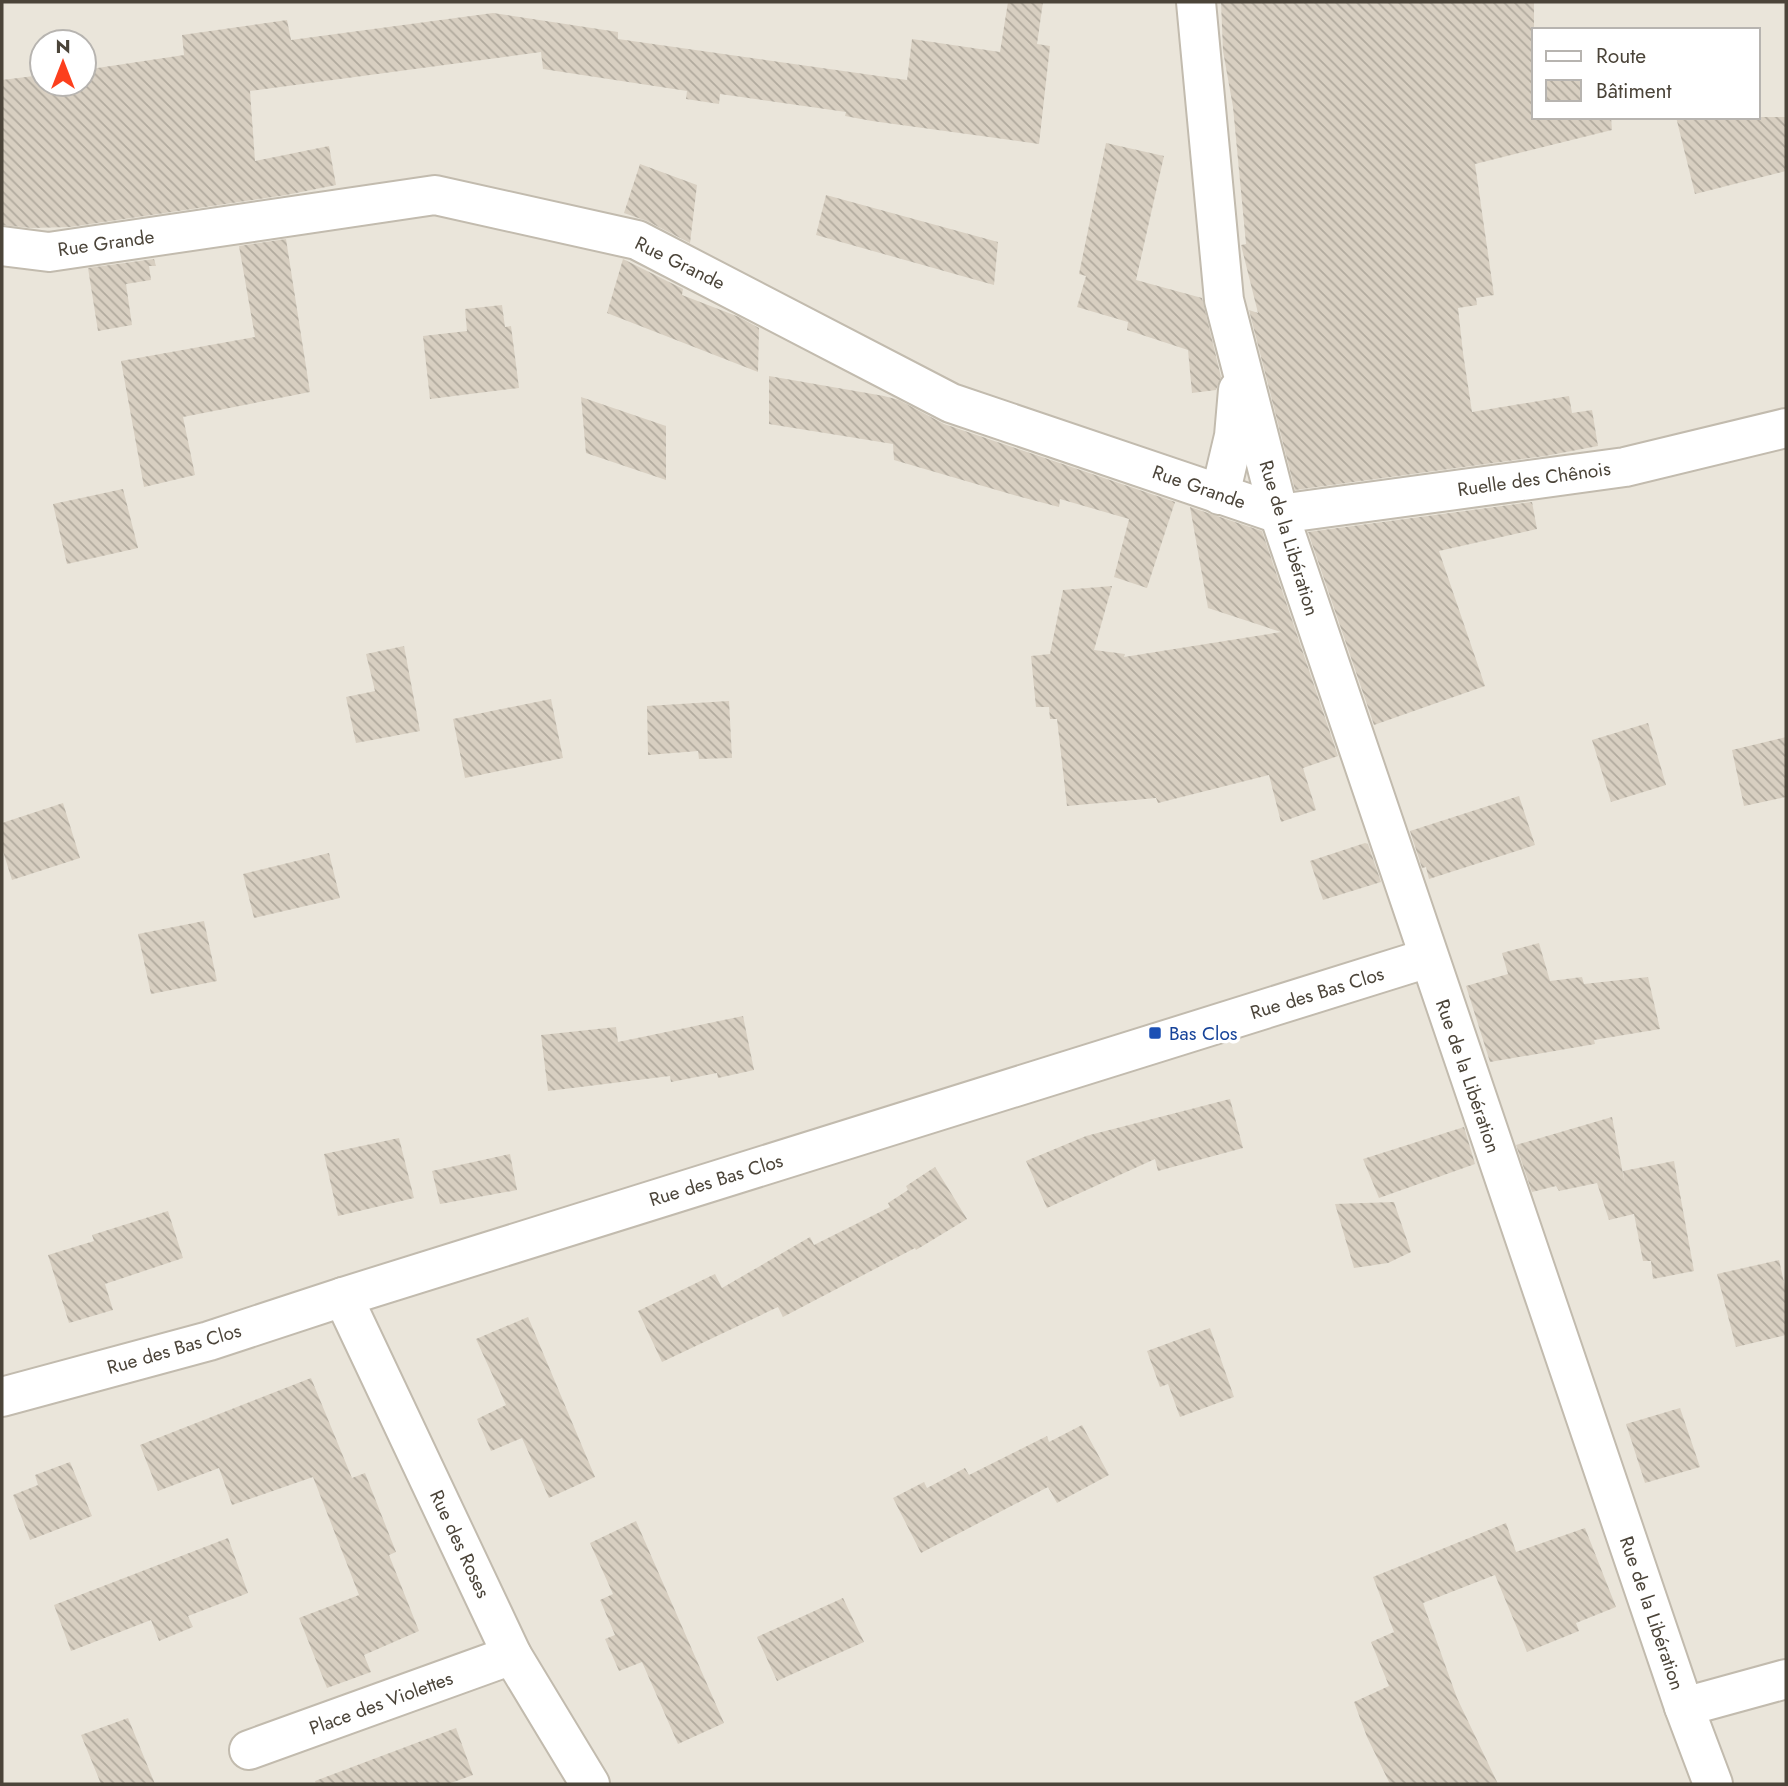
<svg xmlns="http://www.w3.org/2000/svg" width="1788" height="1786" font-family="Jost,sans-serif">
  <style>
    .residential { fill: #eae5da; fill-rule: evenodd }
    .building { fill: url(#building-back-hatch) }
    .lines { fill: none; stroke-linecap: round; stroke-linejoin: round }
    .street-casing { stroke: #c2bbae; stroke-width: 42 }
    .street { stroke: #fff; stroke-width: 38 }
    .transit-dot { fill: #1a4fb4; stroke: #fff; stroke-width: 2.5 }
    .labels { text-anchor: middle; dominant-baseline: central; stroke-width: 7; stroke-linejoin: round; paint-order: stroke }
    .street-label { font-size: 19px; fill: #4b4439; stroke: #fff }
    .transit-label { font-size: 19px; fill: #164399; stroke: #fff; text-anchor: start }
  </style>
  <defs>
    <pattern id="building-back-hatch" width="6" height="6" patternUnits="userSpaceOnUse" patternTransform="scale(1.75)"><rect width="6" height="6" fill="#d8cfc1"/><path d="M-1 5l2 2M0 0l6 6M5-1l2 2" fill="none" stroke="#b1aa9e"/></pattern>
  </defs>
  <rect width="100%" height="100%" fill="#f6f3ec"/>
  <path class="residential" d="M 2,2 L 1786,2 L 1786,1784 L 2,1784 ZM 1534,30 L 1758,30 L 1758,117 L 1534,117 ZM 42,42 L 84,42 L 84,84 L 42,84 Z"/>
  <g class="building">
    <path d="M 1008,2 L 1043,2 L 1037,44 L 1050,46 L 1039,144 L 872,121 L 845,116 L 846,112 L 720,94 L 719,104 L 686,99 L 687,91 L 543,69 L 541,52 L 250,91 L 255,161 L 329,146 L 336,185 L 286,195 L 70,227 L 32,228 L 2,225 L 2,80 L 42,75 L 42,84 L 84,84 L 84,70 L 184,55 L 182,35 L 287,20 L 291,40 L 493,13 L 618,32 L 618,39 L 907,80 L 912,39 L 1000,52 Z"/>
    <path d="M 1221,2 L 1534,2 L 1534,117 L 1611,117 L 1612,130 L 1475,164 L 1494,295 L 1476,298 L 1477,305 L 1458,308 L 1463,353 L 1472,412 L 1569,396 L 1572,413 L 1592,410 L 1598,446 L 1545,456 L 1295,490 L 1249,310 L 1258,313 L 1241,245 L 1246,244 L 1233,107 L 1223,51 Z"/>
    <path d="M 1676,117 L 1786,117 L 1786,171 L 1695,194 Z"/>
    <path d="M 1106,143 L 1164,156 L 1136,280 L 1202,298 L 1221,377 L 1216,390 L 1192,393 L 1188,350 L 1127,330 L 1128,322 L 1077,307 L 1086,276 L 1079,274 Z"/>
    <path d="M 640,164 L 697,185 L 690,243 L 647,221 L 624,213 Z"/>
    <path d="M 826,195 L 998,242 L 994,285 L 816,235 Z"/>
    <path d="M 286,239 L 310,392 L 183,417 L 195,475 L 144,487 L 121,361 L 255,337 L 239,246 Z"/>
    <path d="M 154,259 L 156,266 L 149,266 L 151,280 L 126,284 L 132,325 L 98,331 L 88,268 Z"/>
    <path d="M 623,259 L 683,289 L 682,295 L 739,317 L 759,328 L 758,372 L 607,313 Z"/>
    <path d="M 502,305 L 505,327 L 511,326 L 519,388 L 430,399 L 423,336 L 467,331 L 465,309 Z"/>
    <path d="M 769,376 L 884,396 L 899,400 L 944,424 L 1175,502 L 1147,588 L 1114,577 L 1129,519 L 1060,499 L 1059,507 L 1021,497 L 894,460 L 893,444 L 769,424 Z"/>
    <path d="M 581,397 L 666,426 L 666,480 L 586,453 Z"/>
    <path d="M 123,489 L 138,548 L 67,564 L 53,504 Z"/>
    <path d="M 1532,502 L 1537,529 L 1439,551 L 1485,686 L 1374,725 L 1308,532 Z"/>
    <path d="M 1190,507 L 1262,531 L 1338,756 L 1303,768 L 1316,810 L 1281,822 L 1269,775 L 1158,803 L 1156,798 L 1067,806 L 1057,719 L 1050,719 L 1049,707 L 1036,707 L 1031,656 L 1050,654 L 1063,590 L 1112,586 L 1094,650 L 1125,654 L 1124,657 L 1281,632 L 1208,608 Z"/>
    <path d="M 404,646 L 420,731 L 356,743 L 346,697 L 375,691 L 366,654 Z"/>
    <path d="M 551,699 L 563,758 L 465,778 L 453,719 Z"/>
    <path d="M 729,701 L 732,758 L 699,759 L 698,751 L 648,755 L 647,706 Z"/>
    <path d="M 1648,723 L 1666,785 L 1611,802 L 1592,740 Z"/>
    <path d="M 1786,737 L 1786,797 L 1744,806 L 1732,750 Z"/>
    <path d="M 1519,796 L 1535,845 L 1429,879 L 1426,867 L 1422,868 L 1410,831 Z"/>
    <path d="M 63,803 L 80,858 L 12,880 L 2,848 L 2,823 Z"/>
    <path d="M 1365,843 L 1368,844 L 1381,882 L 1323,900 L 1310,861 Z"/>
    <path d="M 329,853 L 340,898 L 254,918 L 243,874 Z"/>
    <path d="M 204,921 L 217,981 L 151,994 L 138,934 Z"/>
    <path d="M 1539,943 L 1550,981 L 1582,977 L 1584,984 L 1648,977 L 1660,1029 L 1594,1040 L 1595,1044 L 1490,1062 L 1466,986 L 1508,974 L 1502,953 Z"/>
    <path d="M 743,1016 L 754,1070 L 718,1078 L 717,1073 L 671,1082 L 670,1076 L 548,1091 L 541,1035 L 616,1027 L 618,1042 Z"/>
    <path d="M 1230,1099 L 1243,1148 L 1158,1171 L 1155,1159 L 1047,1208 L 1026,1161 L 1086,1136 Z"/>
    <path d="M 1612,1117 L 1625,1184 L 1623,1171 L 1674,1161 L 1694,1271 L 1653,1279 L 1651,1261 L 1643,1261 L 1634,1214 L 1609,1220 L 1597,1183 L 1559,1191 L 1556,1186 L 1532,1192 L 1516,1145 Z"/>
    <path d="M 1464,1127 L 1475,1164 L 1379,1198 L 1363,1159 Z"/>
    <path d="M 399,1138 L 414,1198 L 338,1216 L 324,1154 Z"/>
    <path d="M 510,1154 L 517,1190 L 440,1204 L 432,1171 Z"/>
    <path d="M 935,1167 L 967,1219 L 916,1250 L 915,1248 L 783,1317 L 778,1307 L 662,1362 L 638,1311 L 715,1274 L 722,1288 L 810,1237 L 814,1245 L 890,1207 L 888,1203 L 908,1190 L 906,1186 Z"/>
    <path d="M 1394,1202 L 1411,1252 L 1388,1263 L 1354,1268 L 1335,1204 Z"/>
    <path d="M 168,1211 L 183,1258 L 105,1284 L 113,1310 L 69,1323 L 48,1255 L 94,1241 L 92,1235 Z"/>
    <path d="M 1779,1260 L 1786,1291 L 1786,1335 L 1736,1347 L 1717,1274 Z"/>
    <path d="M 528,1317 L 595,1477 L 549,1498 L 522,1438 L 491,1451 L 477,1419 L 506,1405 L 476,1339 Z"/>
    <path d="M 1210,1328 L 1234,1397 L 1180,1417 L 1168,1384 L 1160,1387 L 1147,1351 Z"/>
    <path d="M 311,1378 L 352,1478 L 365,1473 L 396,1552 L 389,1555 L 419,1631 L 364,1655 L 371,1672 L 327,1688 L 299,1618 L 359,1595 L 313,1477 L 232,1505 L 219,1468 L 158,1491 L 140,1445 Z"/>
    <path d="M 1680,1408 L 1700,1467 L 1645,1483 L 1626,1424 Z"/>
    <path d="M 1082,1425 L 1109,1475 L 1057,1503 L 1048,1487 L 921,1553 L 893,1498 L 924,1482 L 927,1488 L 965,1468 L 969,1475 L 1047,1436 L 1049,1442 Z"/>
    <path d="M 70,1462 L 92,1516 L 30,1540 L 13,1495 L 38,1485 L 35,1475 Z"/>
    <path d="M 636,1521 L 724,1723 L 678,1744 L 642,1662 L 619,1671 L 605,1639 L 615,1635 L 600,1600 L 613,1594 L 590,1543 Z"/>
    <path d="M 1506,1523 L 1516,1552 L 1585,1528 L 1616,1607 L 1576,1623 L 1579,1631 L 1527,1652 L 1495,1575 L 1423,1603 L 1457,1698 L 1498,1784 L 1390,1784 L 1367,1737 L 1354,1702 L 1389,1686 L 1371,1642 L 1394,1632 L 1373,1577 Z"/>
    <path d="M 228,1538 L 248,1593 L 188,1616 L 193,1627 L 159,1641 L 151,1620 L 71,1651 L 54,1605 Z"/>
    <path d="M 843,1598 L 864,1642 L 777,1681 L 757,1637 Z"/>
    <path d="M 128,1718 L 155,1784 L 101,1784 L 81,1735 Z"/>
    <path d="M 456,1728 L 473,1775 L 448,1784 L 316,1784 L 315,1781 Z"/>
  </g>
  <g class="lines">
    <defs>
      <g id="street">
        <path d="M 1196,2 L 1224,300 L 1279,514 L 1684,1707 L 1713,1784"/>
        <path d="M 2,246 L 49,252 L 435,195 L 637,240 L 951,403 L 1279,514 L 1625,467 L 1786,428"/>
        <path d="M 1220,495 L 1234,436 L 1238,390"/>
        <path d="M 343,1297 L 512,1655 L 590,1784"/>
        <path d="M 2,1397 L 209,1341 L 343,1297 L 1428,958"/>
        <path d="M 1684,1707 L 1786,1679"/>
        <path d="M 249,1750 L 512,1655"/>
      </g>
    </defs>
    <use href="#street" class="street-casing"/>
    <use href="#street" class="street"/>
  </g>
  <rect class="transit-dot" x="1148" y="1026" width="14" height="14" rx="3.5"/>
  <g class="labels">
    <g class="street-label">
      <text transform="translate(106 243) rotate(-8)">Rue Grande</text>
      <text transform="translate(680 263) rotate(26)">Rue Grande</text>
      <text transform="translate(1534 479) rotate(-8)">Ruelle des Chênois</text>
      <text transform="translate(1199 487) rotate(19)">Rue Grande</text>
      <text transform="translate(1289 538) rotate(73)">Rue de la Libération</text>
      <text transform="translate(1317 993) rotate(-17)">Rue des Bas Clos</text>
      <text transform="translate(1468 1076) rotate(71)">Rue de la Libération</text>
      <text transform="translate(716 1180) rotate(-17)">Rue des Bas Clos</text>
      <text transform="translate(174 1349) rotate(-16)">Rue des Bas Clos</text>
      <text transform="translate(460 1544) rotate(65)">Rue des Roses</text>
      <text transform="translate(1652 1613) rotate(71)">Rue de la Libération</text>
      <text transform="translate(381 1703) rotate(-20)">Place des Violettes</text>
    </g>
    <g class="transit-label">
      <text x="1169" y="1033">Bas Clos</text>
    </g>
  </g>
  <rect width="1788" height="1786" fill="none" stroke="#4b4439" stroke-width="7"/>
  <rect x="1532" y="28" width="228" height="91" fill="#ffffff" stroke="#b7b4b0" stroke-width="2"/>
  <rect x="1546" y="51" width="35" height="10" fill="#ffffff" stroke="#b7b4b0" stroke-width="2"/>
  <text x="1596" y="63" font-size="21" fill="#4b4439">Route</text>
  <rect x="1546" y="80" width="35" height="21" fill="url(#building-back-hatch)" stroke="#b7b4b0" stroke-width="2"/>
  <text x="1596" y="98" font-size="21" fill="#4b4439">Bâtiment</text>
  <g transform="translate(63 63)"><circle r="33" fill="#ffffff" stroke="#b7b4b0" stroke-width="2"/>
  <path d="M0-5L12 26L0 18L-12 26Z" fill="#fc3f1d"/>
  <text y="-10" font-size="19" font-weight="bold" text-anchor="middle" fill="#4b4439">N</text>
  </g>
</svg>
